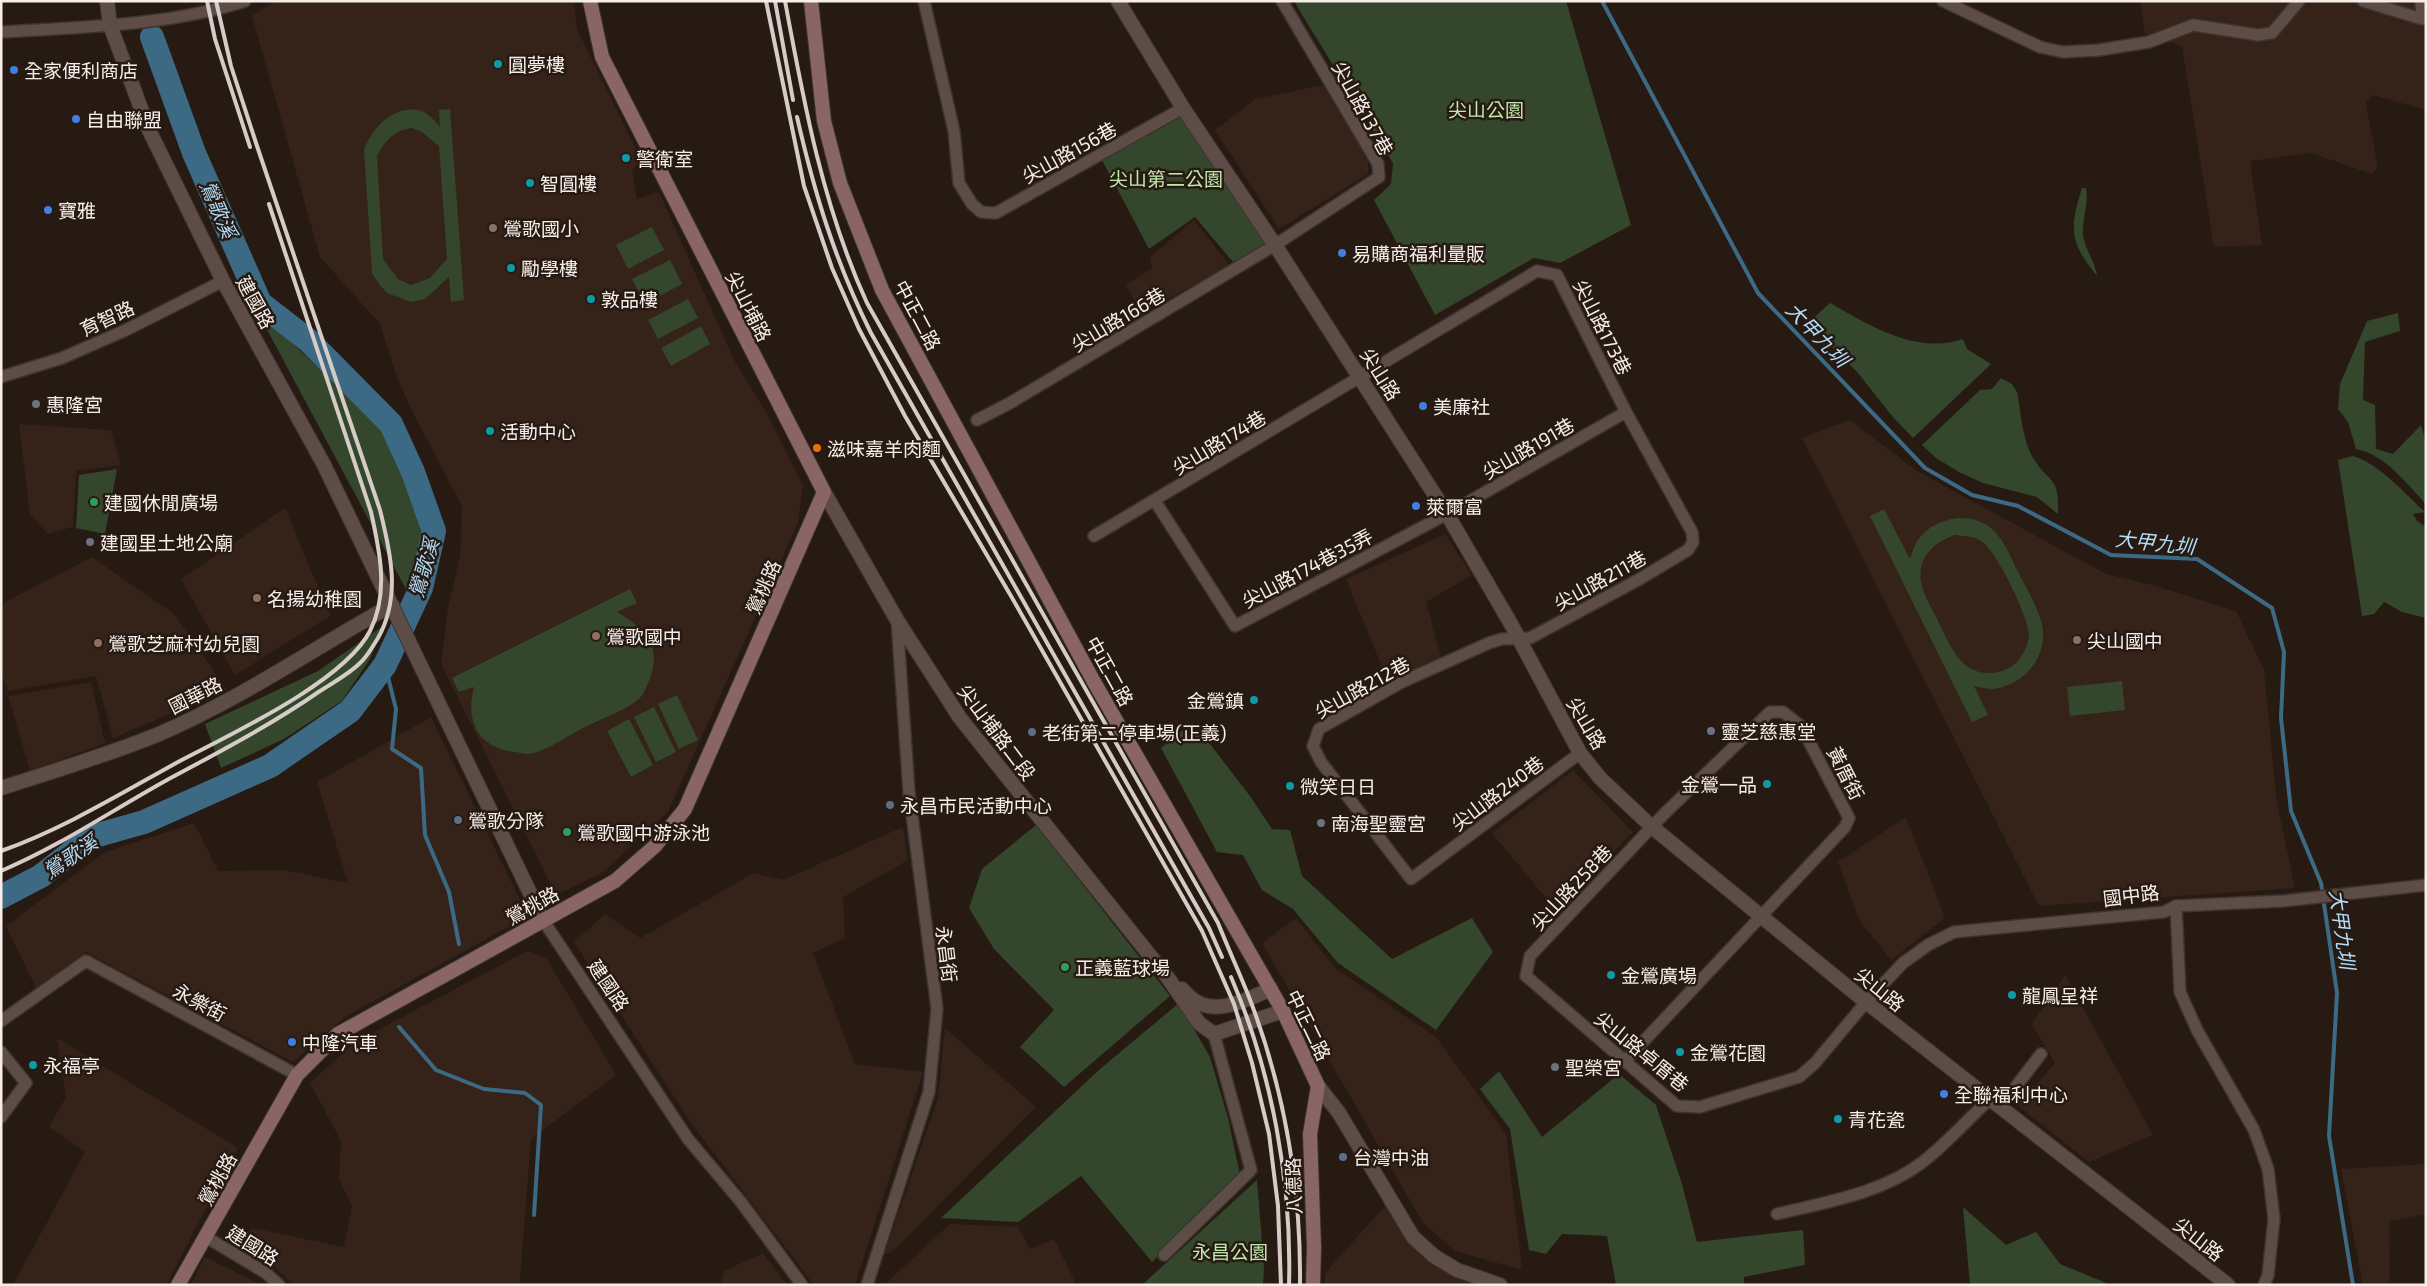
<svg xmlns="http://www.w3.org/2000/svg" width="2427" height="1286" font-family="'Exo 2','Noto Sans TC',sans-serif">
  <style>
    .built { fill: #352219 }
    .green { fill: #34462b; fill-rule: evenodd }
    .lines { fill: none; stroke-linecap: round; stroke-linejoin: round }
    .stream { stroke: #3c6a84; stroke-width: 4 }
    .river { stroke: #3c6a84; stroke-width: 24 }
    .minor-casing { stroke: #3d3430; stroke-width: 14 }
    .tertiary-casing { stroke: #3d3430; stroke-width: 16 }
    .secondary-casing { stroke: #3d3430; stroke-width: 16 }
    .minor { stroke: #5d4d46; stroke-width: 11 }
    .tertiary { stroke: #5d4d46; stroke-width: 14 }
    .secondary { stroke: #8a6565; stroke-width: 14 }
    .rail { stroke: #d6ccc7; stroke-width: 4 }
    .culture-dot { fill: #0f9aa8; stroke: #271a13; stroke-width: 2 }
    .shop-dot { fill: #3f7fe0; stroke: #271a13; stroke-width: 2 }
    .education-dot { fill: #8d6e63; stroke: #271a13; stroke-width: 2 }
    .worship-dot { fill: #6b7280; stroke: #271a13; stroke-width: 2 }
    .food-dot { fill: #e8710a; stroke: #271a13; stroke-width: 2 }
    .leisure-dot { fill: #2e9e5b; stroke: #271a13; stroke-width: 2 }
    .service-dot { fill: #5c6f8a; stroke: #271a13; stroke-width: 2 }
    .labels { text-anchor: middle; dominant-baseline: central; stroke-width: 5; stroke-linejoin: round; paint-order: stroke }
    .poi-label { font-size: 19px; fill: #f7eee9; stroke: #271a13; text-anchor: start }
    .street-label { font-size: 19px; fill: #f7eee9; stroke: #271a13 }
    .park-label { font-size: 19px; fill: #bfeaab; stroke: #271a13 }
    .water-label { font-size: 20px; font-style: italic; fill: #b2ddf7; stroke: #271a13 }
  </style>
  <rect width="100%" height="100%" fill="#271a13"/>
  <g class="built">
    <path d="M 275,1 L 574,1 L 577,29 L 641,159 L 632,171 L 637,199 L 659,192 L 735,362 L 769,417 L 803,485 L 798,522 L 668,812 L 602,873 L 556,895 L 441,664 L 448,608 L 460,556 L 462,506 L 413,413 L 397,378 L 380,324 L 320,257 L 252,16 Z"/>
    <path d="M 2140,1 L 2426,1 L 2426,110 L 2373,95 L 2369,98 L 2366,104 L 2378,168 L 2372,174 L 2311,153 L 2250,161 L 2262,245 L 2214,247 L 2182,46 L 2145,33 Z"/>
    <path d="M 1323,85 L 1368,158 L 1368,174 L 1279,229 L 1215,130 L 1255,99 Z"/>
    <path d="M 1194,220 L 1230,266 L 1141,313 L 1126,285 L 1152,268 L 1150,257 Z"/>
    <path d="M 1850,420 L 1917,471 L 2106,574 L 2156,586 L 2236,611 L 2264,670 L 2277,803 L 2295,888 L 2039,906 L 1802,438 Z"/>
    <path d="M 19,424 L 111,430 L 121,465 L 76,471 L 73,527 L 48,534 L 30,514 Z"/>
    <path d="M 285,508 L 330,616 L 235,675 L 181,579 Z"/>
    <path d="M 1445,534 L 1472,575 L 1426,602 L 1441,658 L 1389,684 L 1346,579 Z"/>
    <path d="M 92,557 L 174,614 L 227,690 L 113,738 L 96,676 L 8,691 L 1,673 L 1,608 L 7,601 Z"/>
    <path d="M 91,682 L 105,743 L 30,771 L 8,696 Z"/>
    <path d="M 431,717 L 528,916 L 345,1017 L 293,1062 L 86,952 L 36,988 L 6,926 L 105,852 L 194,823 L 218,871 L 284,870 L 348,883 L 317,782 Z"/>
    <path d="M 1573,770 L 1633,832 L 1556,910 L 1492,833 Z"/>
    <path d="M 1906,817 L 1945,918 L 1891,960 L 1859,920 L 1838,862 Z"/>
    <path d="M 903,827 L 908,860 L 843,897 L 845,938 L 813,953 L 855,1064 L 923,1072 L 855,1285 L 814,1285 L 691,1123 L 574,942 L 605,914 L 640,938 L 754,873 L 783,880 Z"/>
    <path d="M 1296,918 L 1334,967 L 1437,1038 L 1506,1134 L 1522,1270 L 1455,1251 L 1423,1223 L 1262,943 Z"/>
    <path d="M 527,951 L 547,959 L 616,1075 L 531,1139 L 520,1280 L 521,1285 L 294,1285 L 264,1258 L 239,1242 L 251,1228 L 344,1247 L 352,1206 L 339,1179 L 341,1141 L 310,1083 L 355,1042 Z"/>
    <path d="M 2065,975 L 2153,1135 L 2089,1162 L 2017,1105 L 2055,1063 L 2032,1024 Z"/>
    <path d="M 945,1028 L 1036,1107 L 893,1251 L 884,1255 L 938,1098 Z"/>
    <path d="M 57,1038 L 238,1148 L 166,1285 L 13,1285 L 85,1152 L 49,1127 L 66,1097 Z"/>
    <path d="M 2426,1164 L 2426,1214 L 2389,1221 L 2390,1282 L 2378,1285 L 2363,1285 L 2341,1169 Z"/>
    <path d="M 1385,1206 L 1414,1243 L 1481,1285 L 1325,1285 L 1325,1273 Z"/>
    <path d="M 950,1224 L 1018,1227 L 1030,1249 L 1054,1239 L 1075,1282 L 1070,1285 L 884,1285 Z"/>
    <path d="M 763,1253 L 787,1285 L 720,1285 L 724,1271 Z"/>
    <path d="M 205,1257 L 262,1285 L 191,1285 Z"/>
  </g>
  <g class="green">
    <path d="M 1297,1 L 1566,1 L 1631,225 L 1560,263 L 1534,258 L 1435,315 L 1374,200 L 1391,184 L 1393,163 L 1295,3 Z"/>
    <path d="M 450,109 L 464,300 L 451,302 L 449,277 L 425,299 L 411,302 L 387,293 L 379,284 L 372,273 L 364,150 C 372,128 395,103 422,111 C 429,114 435,121 440,127 L 439,110 ZM 412,128 L 422,132 L 439,146 L 447,259 L 430,278 L 411,285 L 398,279 L 383,259 L 377,156 C 385,141 394,130 412,128 Z"/>
    <path d="M 1181,114 L 1229,190 L 1266,243 L 1233,262 L 1195,217 L 1149,249 L 1102,160 Z"/>
    <path d="M 2082,188 L 2086,188 C 2089,204 2082,219 2083,235 C 2085,250 2095,261 2097,276 C 2070,243 2069,229 2082,188 Z"/>
    <path d="M 652,227 L 664,250 L 628,269 L 616,245 Z"/>
    <path d="M 670,260 L 682,284 L 645,304 L 632,279 Z"/>
    <path d="M 688,299 L 698,318 L 658,339 L 648,320 Z"/>
    <path d="M 1830,303 C 1869,325 1916,355 1963,339 L 1967,349 L 1991,364 L 1913,438 L 1892,416 L 1858,373 L 1808,323 Z"/>
    <path d="M 256,309 L 389,434 L 423,530 L 408,593 Z"/>
    <path d="M 2398,313 L 2400,331 L 2365,342 L 2363,400 L 2375,405 L 2376,449 L 2393,454 L 2421,425 L 2426,444 L 2426,504 C 2407,484 2385,454 2356,449 L 2348,422 L 2338,409 L 2340,384 L 2367,321 Z"/>
    <path d="M 701,326 L 710,344 L 671,366 L 661,348 Z"/>
    <path d="M 2001,378 L 2012,384 L 2017,392 C 2021,412 2022,438 2032,456 C 2048,484 2060,474 2058,514 L 2037,497 L 1983,483 L 1959,472 L 1936,458 L 1922,445 L 1980,390 L 1992,389 Z"/>
    <path d="M 2353,456 C 2381,465 2403,492 2425,512 L 2413,514 L 2417,521 L 2426,527 L 2426,618 L 2402,612 L 2384,602 L 2374,614 L 2362,616 L 2338,460 Z"/>
    <path d="M 117,469 L 105,534 L 76,528 L 79,475 Z"/>
    <path d="M 1884,509 L 1910,559 C 1913,551 1915,542 1921,536 C 1939,516 1973,511 1993,530 C 2005,541 2011,558 2018,572 C 2027,589 2037,606 2042,624 C 2049,656 2024,686 1993,689 C 1987,689 1980,687 1974,686 L 1988,715 L 1972,722 L 1870,516 ZM 1955,535 C 1964,536 1973,536 1981,541 C 1995,548 2029,618 2029,634 C 2029,641 2026,649 2022,655 C 2017,664 2007,671 1998,672 C 1962,679 1951,647 1938,621 C 1933,610 1925,598 1922,586 C 1915,560 1933,542 1955,535 Z"/>
    <path d="M 630,589 L 637,603 L 617,612 C 645,629 662,643 650,679 C 647,685 644,694 639,699 C 626,710 601,719 585,727 C 569,735 551,748 534,753 C 529,755 521,753 515,752 C 478,748 465,721 474,687 L 459,692 L 452,678 Z"/>
    <path d="M 383,626 L 370,659 L 342,701 L 284,739 L 221,768 L 205,724 L 318,671 Z"/>
    <path d="M 2122,681 L 2125,710 L 2070,716 L 2067,687 Z"/>
    <path d="M 677,695 L 698,740 L 679,749 L 658,704 Z"/>
    <path d="M 654,707 L 676,752 L 656,762 L 634,717 Z"/>
    <path d="M 629,719 L 653,765 L 631,777 L 607,731 Z"/>
    <path d="M 1193,722 L 1250,796 L 1272,829 L 1290,830 L 1302,876 L 1392,959 L 1472,918 L 1493,952 L 1436,1030 L 1338,963 L 1293,909 L 1262,890 L 1243,855 L 1217,852 L 1161,748 Z"/>
    <path d="M 1036,825 L 1170,996 L 1064,1087 L 1020,1047 L 1054,1010 L 994,949 L 969,908 L 982,869 Z"/>
    <path d="M 1179,1003 L 1210,1057 L 1228,1118 L 1240,1175 L 1152,1262 L 1081,1176 L 1018,1222 L 941,1218 L 1100,1069 Z"/>
    <path d="M 1499,1071 L 1542,1137 L 1619,1074 L 1656,1105 L 1682,1184 L 1697,1242 L 1803,1230 L 1805,1265 L 1744,1277 L 1744,1285 L 1616,1285 L 1607,1236 L 1562,1234 L 1546,1254 L 1529,1250 L 1510,1129 L 1480,1089 Z"/>
    <path d="M 1257,1180 L 1264,1267 L 1263,1285 L 1142,1285 Z"/>
    <path d="M 1963,1207 L 2006,1245 L 2036,1232 L 2060,1264 L 2111,1285 L 1970,1285 Z"/>
  </g>
  <g class="lines">
    <g class="stream">
      <path d="M 1602,1 L 1758,293 L 1925,468 L 1972,495 L 2018,506 L 2111,555 L 2197,559 L 2272,608 L 2284,652 L 2281,718 L 2291,811 L 2321,883 L 2337,993 L 2329,1136 L 2353,1285"/>
      <path d="M 385,665 L 396,709 L 392,749 L 421,768 L 425,835 L 449,892 L 459,944"/>
      <path d="M 399,1027 L 436,1070 L 484,1089 L 525,1093 L 541,1105 L 534,1215"/>
    </g>
    <path class="river" d="M 1,897 L 41,876 L 91,837 L 144,822 L 270,766 L 350,711 L 385,665 L 421,588 L 434,531 L 413,472 L 391,424 L 309,341 L 260,303 L 194,153 L 152,37"/>
    <defs>
      <g id="minor">
        <path d="M 924,1 L 954,131 L 959,183 L 972,204 L 981,212 L 996,213 L 1183,108"/>
        <path d="M 1943,1 L 2040,47 L 2063,52 L 2099,50 L 2149,42 L 2193,25 L 2258,35 L 2272,33 L 2299,1"/>
        <path d="M 2363,1 L 2422,19 L 2421,1"/>
        <path d="M 1,32 C 82,27 168,26 245,1"/>
        <path d="M 1,377 L 62,358 L 126,330 L 223,281"/>
        <path d="M 977,420 L 1010,403 L 1275,245 L 1379,177 L 1378,164 L 1282,1"/>
        <path d="M 1155,501 L 1235,626 L 1447,514 L 1626,412"/>
        <path d="M 1094,536 L 1537,271 L 1557,275 L 1626,412 L 1692,532 L 1693,542 L 1688,550 L 1638,580 L 1530,638 L 1502,639 L 1489,643 L 1402,682 L 1319,729 L 1313,746 L 1321,762 L 1411,879 L 1580,753"/>
        <path d="M 2176,906 L 2180,992 L 2197,1030 L 2254,1130 L 2268,1169 L 2274,1219 L 2268,1275 L 2264,1285"/>
        <path d="M 543,920 L 688,1139 L 741,1202 L 802,1285"/>
        <path d="M 1,1021 L 86,961 L 297,1075"/>
        <path d="M 1,1052 L 26,1083 L 1,1117"/>
        <path d="M 1625,1061 L 1845,827 L 1849,818 L 1801,726 L 1783,712 L 1770,712 L 1664,814 L 1530,956 L 1526,976 L 1677,1106 L 1700,1107 L 1799,1077 L 1815,1063 L 1866,1002 L 1903,963 L 1928,945 L 1954,932 L 2164,912 L 2176,906 L 2283,901 L 2426,885"/>
        <path d="M 2000,1107 L 2041,1054"/>
        <path d="M 1777,1214 C 1827,1202 1883,1193 1924,1161 C 1947,1143 1967,1120 1989,1100"/>
        <path d="M 206,1237 L 266,1273 L 279,1285"/>
        <path d="M 1164,1255 L 1251,1170 L 1214,1034"/>
        <path d="M 867,1285 L 929,1092 L 937,1009 L 909,792 L 897,620"/>
      </g>
      <g id="tertiary">
        <path d="M 107,1 L 110,25 L 149,130 L 223,281 L 324,465 L 543,920"/>
        <path d="M 1118,1 L 1183,108 L 1275,245 L 1447,514 L 1511,624 L 1580,753 L 1600,778 L 1652,827 L 1866,1002 L 2228,1285"/>
        <path d="M 824,492 L 897,620 L 960,718 L 1168,978 L 1199,1023 L 1214,1034 L 1283,1011"/>
        <path d="M 1,788 C 54,771 108,755 159,734 C 241,699 314,648 392,605"/>
        <path d="M 1182,989 C 1186,993 1191,999 1197,1002 C 1219,1015 1250,998 1271,989"/>
        <path d="M 1318,1086 L 1339,1113 L 1413,1237 L 1434,1256 L 1457,1270 L 1500,1285"/>
      </g>
      <g id="secondary">
        <path d="M 811,1 L 824,121 L 840,183 L 882,290 L 1094,682 L 1283,1011 L 1318,1086 L 1310,1134 L 1314,1247 L 1313,1285"/>
        <path d="M 178,1285 L 297,1075 L 338,1034 L 615,881 L 655,846 L 685,809 L 824,492 L 602,57 L 590,1"/>
      </g>
    </defs>
    <use href="#minor" class="minor-casing"/>
    <use href="#tertiary" class="tertiary-casing"/>
    <use href="#secondary" class="secondary-casing"/>
    <use href="#minor" class="minor"/>
    <use href="#tertiary" class="tertiary"/>
    <use href="#secondary" class="secondary"/>
    <g class="rail">
      <path d="M 207,1 L 215,39 L 250,147"/>
      <path d="M 766,1 L 804,186 L 832,268 L 859,329 L 905,416 L 1011,596 L 1202,931 L 1234,1004 L 1252,1063 L 1269,1134 L 1278,1206 L 1281,1285"/>
      <path d="M 775,1 L 793,100"/>
      <path d="M 785,1 C 804,104 823,207 867,303 L 1218,923 C 1228,948 1239,972 1249,997 C 1284,1088 1301,1187 1300,1285"/>
      <path d="M 797,117 C 815,195 835,261 871,333 L 1209,928 L 1222,957"/>
      <path d="M 1,851 C 63,829 120,794 178,762 C 229,735 344,682 370,631 C 389,593 380,552 371,512 L 269,204"/>
      <path d="M 1,871 C 60,846 111,811 167,780 C 219,752 271,725 320,691 C 334,682 349,674 360,663 C 367,657 373,646 378,638 C 401,597 391,554 380,510 L 257,146 L 231,66 L 216,1"/>
      <path d="M 1231,977 C 1272,1072 1292,1182 1289,1285"/>
    </g>
  </g>
  <g class="culture-dot">
    <circle cx="498" cy="64" r="5"/>
    <circle cx="626" cy="158" r="5"/>
    <circle cx="530" cy="183" r="5"/>
    <circle cx="511" cy="268" r="5"/>
    <circle cx="591" cy="299" r="5"/>
    <circle cx="490" cy="431" r="5"/>
    <circle cx="1254" cy="700" r="5"/>
    <circle cx="1767" cy="784" r="5"/>
    <circle cx="1290" cy="786" r="5"/>
    <circle cx="1611" cy="975" r="5"/>
    <circle cx="2012" cy="995" r="5"/>
    <circle cx="1680" cy="1052" r="5"/>
    <circle cx="33" cy="1065" r="5"/>
    <circle cx="1838" cy="1119" r="5"/>
  </g>
  <g class="shop-dot">
    <circle cx="14" cy="70" r="5"/>
    <circle cx="76" cy="119" r="5"/>
    <circle cx="48" cy="210" r="5"/>
    <circle cx="1342" cy="253" r="5"/>
    <circle cx="1423" cy="406" r="5"/>
    <circle cx="1416" cy="506" r="5"/>
    <circle cx="292" cy="1042" r="5"/>
    <circle cx="1944" cy="1094" r="5"/>
  </g>
  <g class="education-dot">
    <circle cx="493" cy="228" r="5"/>
    <circle cx="257" cy="598" r="5"/>
    <circle cx="596" cy="636" r="5"/>
    <circle cx="2077" cy="640" r="5"/>
    <circle cx="98" cy="643" r="5"/>
  </g>
  <g class="worship-dot">
    <circle cx="36" cy="404" r="5"/>
    <circle cx="90" cy="542" r="5"/>
    <circle cx="1711" cy="731" r="5"/>
    <circle cx="1321" cy="823" r="5"/>
    <circle cx="1555" cy="1067" r="5"/>
  </g>
  <circle class="food-dot" cx="817" cy="448" r="5"/>
  <g class="leisure-dot">
    <circle cx="94" cy="502" r="5"/>
    <circle cx="567" cy="832" r="5"/>
    <circle cx="1065" cy="967" r="5"/>
  </g>
  <g class="service-dot">
    <circle cx="1032" cy="732" r="5"/>
    <circle cx="890" cy="805" r="5"/>
    <circle cx="458" cy="820" r="5"/>
    <circle cx="1343" cy="1157" r="5"/>
  </g>
  <g class="labels">
    <g class="poi-label">
      <text x="508" y="64">圓夢樓</text>
      <text x="24" y="70">全家便利商店</text>
      <text x="86" y="119">自由聯盟</text>
      <text x="636" y="158">警衛室</text>
      <text x="540" y="183">智圓樓</text>
      <text x="58" y="210">寶雅</text>
      <text x="503" y="228">鶯歌國小</text>
      <text x="1352" y="253">易購商福利量販</text>
      <text x="521" y="268">勵學樓</text>
      <text x="601" y="299">敦品樓</text>
      <text x="46" y="404">惠隆宮</text>
      <text x="1433" y="406">美廉社</text>
      <text x="500" y="431">活動中心</text>
      <text x="827" y="448">滋味嘉羊肉麵</text>
      <text x="104" y="502">建國休閒廣場</text>
      <text x="1426" y="506">萊爾富</text>
      <text x="100" y="542">建國里土地公廟</text>
      <text x="267" y="598">名揚幼稚園</text>
      <text x="606" y="636">鶯歌國中</text>
      <text x="2087" y="640">尖山國中</text>
      <text x="108" y="643">鶯歌芝麻村幼兒園</text>
      <text x="1244" y="700" text-anchor="end">金鶯鎮</text>
      <text x="1721" y="731">靈芝慈惠堂</text>
      <text x="1042" y="732">老街第二停車場(正義)</text>
      <text x="1757" y="784" text-anchor="end">金鶯一品</text>
      <text x="1300" y="786">微笑日日</text>
      <text x="900" y="805">永昌市民活動中心</text>
      <text x="468" y="820">鶯歌分隊</text>
      <text x="1331" y="823">南海聖靈宮</text>
      <text x="577" y="832">鶯歌國中游泳池</text>
      <text x="1075" y="967">正義藍球場</text>
      <text x="1621" y="975">金鶯廣場</text>
      <text x="2022" y="995">龍鳳呈祥</text>
      <text x="302" y="1042">中隆汽車</text>
      <text x="1690" y="1052">金鶯花園</text>
      <text x="43" y="1065">永福亭</text>
      <text x="1565" y="1067">聖榮宮</text>
      <text x="1954" y="1094">全聯福利中心</text>
      <text x="1848" y="1119">青花瓷</text>
      <text x="1353" y="1157">台灣中油</text>
    </g>
    <g class="street-label">
      <text transform="translate(1363 108) rotate(61)">尖山路137巷</text>
      <text transform="translate(1069 152) rotate(-29)">尖山路156巷</text>
      <text transform="translate(256 302) rotate(61)">建國路</text>
      <text transform="translate(749 306) rotate(63)">尖山埔路</text>
      <text transform="translate(918 315) rotate(62)">中正二路</text>
      <text transform="translate(107 318) rotate(-25)">育智路</text>
      <text transform="translate(1118 319) rotate(-31)">尖山路166巷</text>
      <text transform="translate(1603 327) rotate(63)">尖山路173巷</text>
      <text transform="translate(1381 374) rotate(58)">尖山路</text>
      <text transform="translate(1219 442) rotate(-31)">尖山路174巷</text>
      <text transform="translate(1528 448) rotate(-30)">尖山路191巷</text>
      <text transform="translate(1307 568) rotate(-28)">尖山路174巷35弄</text>
      <text transform="translate(1600 580) rotate(-29)">尖山路211巷</text>
      <text transform="translate(763 587) rotate(-66)">鶯桃路</text>
      <text transform="translate(1110 671) rotate(61)">中正二路</text>
      <text transform="translate(1362 687) rotate(-29)">尖山路212巷</text>
      <text transform="translate(195 695) rotate(-27)">國華路</text>
      <text transform="translate(1587 723) rotate(59)">尖山路</text>
      <text transform="translate(997 732) rotate(53)">尖山埔路二段</text>
      <text transform="translate(1846 773) rotate(63)">黃厝街</text>
      <text transform="translate(1497 793) rotate(-37)">尖山路240巷</text>
      <text transform="translate(1571 887) rotate(-47)">尖山路258巷</text>
      <text transform="translate(2131 895) rotate(-7)">國中路</text>
      <text transform="translate(532 905) rotate(-29)">鶯桃路</text>
      <text transform="translate(947 954) rotate(83)">永昌街</text>
      <text transform="translate(609 985) rotate(56)">建國路</text>
      <text transform="translate(1880 989) rotate(39)">尖山路</text>
      <text transform="translate(200 1002) rotate(28)">永樂街</text>
      <text transform="translate(1309 1025) rotate(64)">中正二路</text>
      <text transform="translate(1642 1051) rotate(39)">尖山路卓厝巷</text>
      <text transform="translate(217 1179) rotate(-61)">鶯桃路</text>
      <text transform="translate(1293 1186) rotate(-92)">八德路</text>
      <text transform="translate(2199 1239) rotate(38)">尖山路</text>
      <text transform="translate(253 1245) rotate(32)">建國路</text>
    </g>
    <g class="park-label">
      <text x="1486" y="109">尖山公園</text>
      <text x="1166" y="178">尖山第二公園</text>
      <text x="1230" y="1251">永昌公園</text>
    </g>
    <g class="water-label">
      <text transform="translate(219 209) rotate(66)">鶯歌溪</text>
      <text transform="translate(1818 334) rotate(46)">大甲九圳</text>
      <text transform="translate(2155 542) rotate(6)">大甲九圳</text>
      <text transform="translate(423 568) rotate(-74)">鶯歌溪</text>
      <text transform="translate(70 856) rotate(-34)">鶯歌溪</text>
      <text transform="translate(2343 929) rotate(82)">大甲九圳</text>
    </g>
  </g>
  <rect width="2427" height="1286" fill="none" stroke="#f7eee9" stroke-width="5"/>
</svg>
